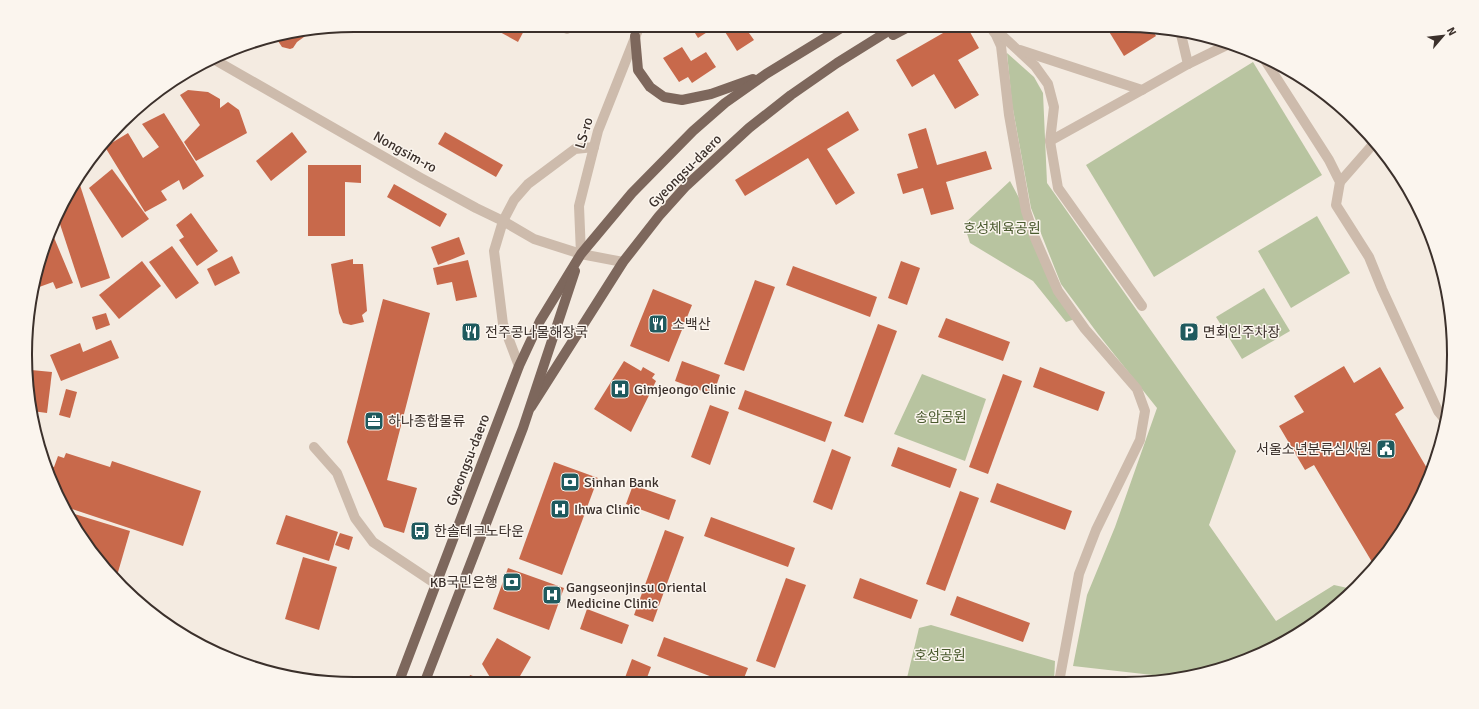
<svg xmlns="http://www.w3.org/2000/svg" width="1479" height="709" font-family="Signika,'Noto Sans KR',sans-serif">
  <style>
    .green { fill: #b8c4a0 }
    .building { fill: #c8694b }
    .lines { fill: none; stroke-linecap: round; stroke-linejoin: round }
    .minor { stroke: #cdbbac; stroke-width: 10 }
    .major { stroke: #7d675c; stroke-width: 10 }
    .labels { text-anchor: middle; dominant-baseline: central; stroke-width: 3; stroke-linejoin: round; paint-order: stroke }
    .street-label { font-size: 14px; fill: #3b302b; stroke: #fbf5ee }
    .park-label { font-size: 14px; fill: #4a5a2e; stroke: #fbf5ee }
    .poi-label { font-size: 14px; fill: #3b302b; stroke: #fbf5ee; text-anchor: start }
    .rim { fill: none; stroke: #3b302b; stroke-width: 2 }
  </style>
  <rect width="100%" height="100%" fill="#f4ebe1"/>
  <g class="green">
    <path d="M 1007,53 L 1034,77 L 1043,93 L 1047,183 L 1236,451 L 1209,525 L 1276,621 L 1334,585 L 1352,589 L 1325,616 L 1251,659 L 1179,678 L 1073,666 L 1087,595 L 1115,527 L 1157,408 L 1098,334 L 1061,284 L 1031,208 L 1012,104 Z"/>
    <path d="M 1253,62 L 1322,175 L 1154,277 L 1086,165 Z"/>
    <path d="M 1010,181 L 1026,211 L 1058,291 L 1078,318 L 1066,322 L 1033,281 L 970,243 L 964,224 Z"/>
    <path d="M 1317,216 L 1350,273 L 1291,308 L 1258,251 Z"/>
    <path d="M 1264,288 L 1290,331 L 1242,359 L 1216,317 Z"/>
    <path d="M 922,374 L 986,399 L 965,461 L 894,434 Z"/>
    <path d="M 931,625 L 1055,661 L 1054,682 L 906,682 L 919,628 Z"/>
  </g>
  <g class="building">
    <path d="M 487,25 L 527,25 L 518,42 Z"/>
    <path d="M 690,25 L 713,25 L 715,27 L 698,38 Z"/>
    <path d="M 725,25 L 746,25 L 744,26 L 754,40 L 737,51 L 722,27 Z"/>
    <path d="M 957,25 L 966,25 L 979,48 L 958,60 L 979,95 L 955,109 L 934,74 L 912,87 L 896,60 Z"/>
    <path d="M 1105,25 L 1125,25 L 1151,28 L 1156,36 L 1124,56 Z"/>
    <path d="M 311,32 L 297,42 L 293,48 L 290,49 L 282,47 L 278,41 L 278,38 Z"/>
    <path d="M 682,47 L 691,61 L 706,52 L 716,67 L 692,83 L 688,77 L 679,82 L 663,58 Z"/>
    <path d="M 188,90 L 208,92 L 220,99 L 220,108 L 228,102 L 239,110 L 247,133 L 196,161 L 184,142 L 200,125 L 180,95 Z"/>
    <path d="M 848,111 L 859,130 L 827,149 L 855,193 L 836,205 L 808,158 L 745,196 L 735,180 Z"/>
    <path d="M 164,113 L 204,176 L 183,190 L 179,180 L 161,191 L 167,200 L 145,212 L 105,147 L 128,133 L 143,158 L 159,147 L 142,124 Z"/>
    <path d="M 926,128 L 937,165 L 986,151 L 992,169 L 946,182 L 954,209 L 931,215 L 923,188 L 903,194 L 897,174 L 918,168 L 908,134 Z"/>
    <path d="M 292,132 L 307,152 L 271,181 L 256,161 Z"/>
    <path d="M 445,132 L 503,165 L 496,177 L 438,144 Z"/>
    <path d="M 308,165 L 361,165 L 361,183 L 345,182 L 345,236 L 308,236 Z"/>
    <path d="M 112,169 L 149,219 L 122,238 L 89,188 Z"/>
    <path d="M 79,182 L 110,278 L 81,288 L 57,215 L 74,183 Z"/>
    <path d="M 394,184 L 447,214 L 440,227 L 387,197 Z"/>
    <path d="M 191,213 L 218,251 L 197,266 L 179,240 L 184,237 L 176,225 Z"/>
    <path d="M 50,228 L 73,283 L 56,289 L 53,282 L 31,290 Z"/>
    <path d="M 459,237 L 465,254 L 438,265 L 431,247 Z"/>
    <path d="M 172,246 L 199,283 L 176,299 L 149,262 Z"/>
    <path d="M 232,256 L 240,273 L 215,286 L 207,269 Z"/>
    <path d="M 353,259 L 353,264 L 363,264 L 367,311 L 362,315 L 364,322 L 351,325 L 343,323 L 339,313 L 331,264 Z"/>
    <path d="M 468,260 L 477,297 L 456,301 L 452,282 L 437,285 L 433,268 Z"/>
    <path d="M 142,261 L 161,286 L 119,319 L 99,295 Z"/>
    <path d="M 901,261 L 920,268 L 907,305 L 888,298 Z"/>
    <path d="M 793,266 L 877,297 L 870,317 L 786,285 Z"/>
    <path d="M 755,280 L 775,287 L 744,371 L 724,364 Z"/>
    <path d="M 653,289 L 692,305 L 669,362 L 630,346 Z"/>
    <path d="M 383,299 L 430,313 L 387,480 L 417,488 L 404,533 L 384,527 L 347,442 Z"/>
    <path d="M 106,313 L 110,325 L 96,330 L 92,317 Z"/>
    <path d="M 946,318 L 1010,342 L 1003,361 L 938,337 Z"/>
    <path d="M 878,324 L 897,331 L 863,423 L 844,416 Z"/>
    <path d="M 111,340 L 119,358 L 61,381 L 50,355 L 80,343 L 83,352 Z"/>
    <path d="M 624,361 L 641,371 L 643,367 L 655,374 L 652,378 L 656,381 L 631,432 L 594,409 Z"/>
    <path d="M 682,361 L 720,375 L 713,395 L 675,381 Z"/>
    <path d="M 1344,366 L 1354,383 L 1380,367 L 1404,408 L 1395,414 L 1431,475 L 1429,481 L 1388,552 L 1372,562 L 1314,465 L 1305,470 L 1279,426 L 1304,412 L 1294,396 Z"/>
    <path d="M 1040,367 L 1105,392 L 1098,411 L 1033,387 Z"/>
    <path d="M 31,370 L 52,372 L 47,413 L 32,411 L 28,397 Z"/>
    <path d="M 1003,374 L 1022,381 L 988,474 L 969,467 Z"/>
    <path d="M 66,389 L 77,392 L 70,418 L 59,415 Z"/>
    <path d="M 745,390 L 832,422 L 825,442 L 738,409 Z"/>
    <path d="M 710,405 L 729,412 L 710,465 L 691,457 Z"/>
    <path d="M 898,447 L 957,469 L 950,488 L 891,466 Z"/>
    <path d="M 832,449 L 851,457 L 832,510 L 813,502 Z"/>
    <path d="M 66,453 L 110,467 L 112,461 L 201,491 L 183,546 L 63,506 L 59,500 L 48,465 L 54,467 L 58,456 L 64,458 Z"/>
    <path d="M 554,462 L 598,478 L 562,575 L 519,559 Z"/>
    <path d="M 997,483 L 1072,511 L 1065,530 L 990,502 Z"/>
    <path d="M 633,485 L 676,500 L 669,520 L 626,504 Z"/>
    <path d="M 960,491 L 979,498 L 945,591 L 926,584 Z"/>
    <path d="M 68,512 L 130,531 L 116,579 L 77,526 Z"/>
    <path d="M 286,515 L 338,532 L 329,561 L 276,544 Z"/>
    <path d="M 711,517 L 795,548 L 788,567 L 704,536 Z"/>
    <path d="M 665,530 L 684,537 L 653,622 L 634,615 Z"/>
    <path d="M 340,533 L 353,537 L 349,550 L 335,545 Z"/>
    <path d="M 303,557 L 337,567 L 319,630 L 285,619 Z"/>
    <path d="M 508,568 L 564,588 L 549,630 L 493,609 Z"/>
    <path d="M 786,578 L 806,585 L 775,668 L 756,661 Z"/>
    <path d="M 860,578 L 918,600 L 911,619 L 853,598 Z"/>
    <path d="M 957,596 L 1030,623 L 1023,642 L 950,615 Z"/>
    <path d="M 587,609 L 629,625 L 622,644 L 580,629 Z"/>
    <path d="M 664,637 L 748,668 L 742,683 L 728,683 L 657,656 Z"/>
    <path d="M 497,638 L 531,657 L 516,683 L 494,684 L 482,664 Z"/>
    <path d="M 632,659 L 651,667 L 645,683 L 623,683 Z"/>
    <path d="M 470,675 L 479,678 L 482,684 L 467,684 Z"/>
  </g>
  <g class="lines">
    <g class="minor">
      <path d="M 989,25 L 996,35 L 1001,46 L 1009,115 L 1026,211 L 1035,238 L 1058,291 L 1085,329 L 1137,389 L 1145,411 L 1140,440 L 1096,530 L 1079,574 L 1059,682"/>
      <path d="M 567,29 L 571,25"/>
      <path d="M 996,30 L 1035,66 L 1048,84 L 1054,107 L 1050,141 L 1058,188 L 1142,306"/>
      <path d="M 1180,30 L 1188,64"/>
      <path d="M 1020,50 L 1142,90 L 1188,64 L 1229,44"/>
      <path d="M 1263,57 L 1329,160 L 1340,182 L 1336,205 L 1369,257 L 1382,289 L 1438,411 L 1447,422"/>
      <path d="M 215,60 L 421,178 L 476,208 L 503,221 L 534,239 L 581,254 L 623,262"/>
      <path d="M 1050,141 L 1142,90"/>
      <path d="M 1340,182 L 1375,142"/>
      <path d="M 581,254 L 579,206 L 598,131 L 640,25"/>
      <path d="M 519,366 L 503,324 L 494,251 L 503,221 L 514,200 L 528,184 L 575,149 L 594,147"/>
      <path d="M 314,447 L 337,473 L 355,518 L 373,542 L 436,584"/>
    </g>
    <g class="major">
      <path d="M 893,35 L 912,25"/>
      <path d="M 635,36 L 638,70 L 650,87 L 664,97 L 682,100 L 711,94 L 753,79"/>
      <path d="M 531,407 L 623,262 L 659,216 L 686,186 L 749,128 L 791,95 L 837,63 L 898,25"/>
      <path d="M 398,684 L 519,366 L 540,321 L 581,254 L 632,193 L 693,131 L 725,103 L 766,74 L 846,25"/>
      <path d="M 424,684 L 523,428 L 575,271"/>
    </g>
  </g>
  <defs>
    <symbol id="restaurant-square" viewBox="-11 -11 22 22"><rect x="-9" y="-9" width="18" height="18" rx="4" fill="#1f5a5e" stroke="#fbf5ee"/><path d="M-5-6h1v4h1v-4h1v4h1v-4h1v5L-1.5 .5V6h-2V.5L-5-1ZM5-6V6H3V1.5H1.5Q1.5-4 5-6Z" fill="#fff"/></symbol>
    <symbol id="parking-square" viewBox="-11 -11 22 22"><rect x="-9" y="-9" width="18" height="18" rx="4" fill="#1f5a5e" stroke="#fbf5ee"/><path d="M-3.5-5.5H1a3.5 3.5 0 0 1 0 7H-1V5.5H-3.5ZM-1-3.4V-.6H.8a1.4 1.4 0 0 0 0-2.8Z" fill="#fff"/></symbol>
    <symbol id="hospital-square" viewBox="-11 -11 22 22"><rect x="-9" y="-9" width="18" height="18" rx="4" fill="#1f5a5e" stroke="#fbf5ee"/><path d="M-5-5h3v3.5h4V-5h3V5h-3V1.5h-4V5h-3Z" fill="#fff"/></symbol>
    <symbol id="office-square" viewBox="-11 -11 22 22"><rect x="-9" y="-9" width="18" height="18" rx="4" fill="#1f5a5e" stroke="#fbf5ee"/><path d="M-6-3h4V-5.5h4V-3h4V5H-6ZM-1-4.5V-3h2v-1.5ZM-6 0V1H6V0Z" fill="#fff"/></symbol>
    <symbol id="civic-square" viewBox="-11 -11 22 22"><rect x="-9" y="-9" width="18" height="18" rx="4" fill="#1f5a5e" stroke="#fbf5ee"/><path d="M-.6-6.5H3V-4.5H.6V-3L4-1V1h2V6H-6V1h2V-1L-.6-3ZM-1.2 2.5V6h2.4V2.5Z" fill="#fff"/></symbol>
    <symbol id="bank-square" viewBox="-11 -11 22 22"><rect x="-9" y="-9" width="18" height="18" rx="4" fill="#1f5a5e" stroke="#fbf5ee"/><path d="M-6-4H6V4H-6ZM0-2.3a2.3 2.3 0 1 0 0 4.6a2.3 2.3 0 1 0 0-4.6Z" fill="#fff"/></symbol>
    <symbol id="bus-square" viewBox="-11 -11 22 22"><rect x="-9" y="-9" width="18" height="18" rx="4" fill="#1f5a5e" stroke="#fbf5ee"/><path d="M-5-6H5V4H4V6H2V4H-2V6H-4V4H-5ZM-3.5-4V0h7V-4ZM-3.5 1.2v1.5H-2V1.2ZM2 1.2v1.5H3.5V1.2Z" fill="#fff"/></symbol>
  </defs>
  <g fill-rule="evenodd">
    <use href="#restaurant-square" x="647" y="313" width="22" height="22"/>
    <use href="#restaurant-square" x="460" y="321" width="22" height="22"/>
    <use href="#parking-square" x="1178" y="321" width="22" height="22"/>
    <use href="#hospital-square" x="609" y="378" width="22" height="22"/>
    <use href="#office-square" x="363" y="410" width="22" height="22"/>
    <use href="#civic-square" x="1375" y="438" width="22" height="22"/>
    <use href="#bank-square" x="559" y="471" width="22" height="22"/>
    <use href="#hospital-square" x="549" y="498" width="22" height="22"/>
    <use href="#bus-square" x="409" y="520" width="22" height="22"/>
    <use href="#bank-square" x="501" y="571" width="22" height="22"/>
    <use href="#hospital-square" x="541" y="584" width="22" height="22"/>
  </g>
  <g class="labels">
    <g class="street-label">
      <text transform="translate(584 133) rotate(-73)">LS-ro</text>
      <text transform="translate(405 152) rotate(29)">Nongsim-ro</text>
      <text transform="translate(685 171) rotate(-45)">Gyeongsu-daero</text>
      <text transform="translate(468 460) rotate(-69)">Gyeongsu-daero</text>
    </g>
    <g class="park-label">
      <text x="1002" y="228">호성체육공원</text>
      <text x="941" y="417">송암공원</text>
      <text x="940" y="655">호성공원</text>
    </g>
    <g class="poi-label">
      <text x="672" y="324">소백산</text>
      <text x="485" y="332">전주콩나물해장국</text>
      <text x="1203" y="332">면회인주차장</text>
      <text x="634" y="389">Gimjeongo Clinic</text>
      <text x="388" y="421">하나종합물류</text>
      <text x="1372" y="449" text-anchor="end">서울소년분류심사원</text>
      <text x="584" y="482">Sinhan Bank</text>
      <text x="574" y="509">Ihwa Clinic</text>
      <text x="434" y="531">한솔테크노타운</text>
      <text x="498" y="582" text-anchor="end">KB국민은행</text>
      <text x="566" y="587">Gangseonjinsu Oriental<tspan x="566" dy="16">Medicine Clinic</tspan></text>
    </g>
  </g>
  <path d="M0 0H1479V709H0ZM354 32H1125A322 322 0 0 1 1447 354V355A322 322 0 0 1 1125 677H354A322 322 0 0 1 32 355V354A322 322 0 0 1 354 32Z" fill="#fbf5ee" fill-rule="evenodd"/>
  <path class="rim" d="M354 32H1125A322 322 0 0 1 1447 354V355A322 322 0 0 1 1125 677H354A322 322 0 0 1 32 355V354A322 322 0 0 1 354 32Z"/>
  <g transform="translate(1443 36) rotate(62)" stroke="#fbf5ee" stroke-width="3" paint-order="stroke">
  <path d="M0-3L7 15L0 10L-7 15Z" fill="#3b302b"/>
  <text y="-6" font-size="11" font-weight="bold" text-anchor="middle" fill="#3b302b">N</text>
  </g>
</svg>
